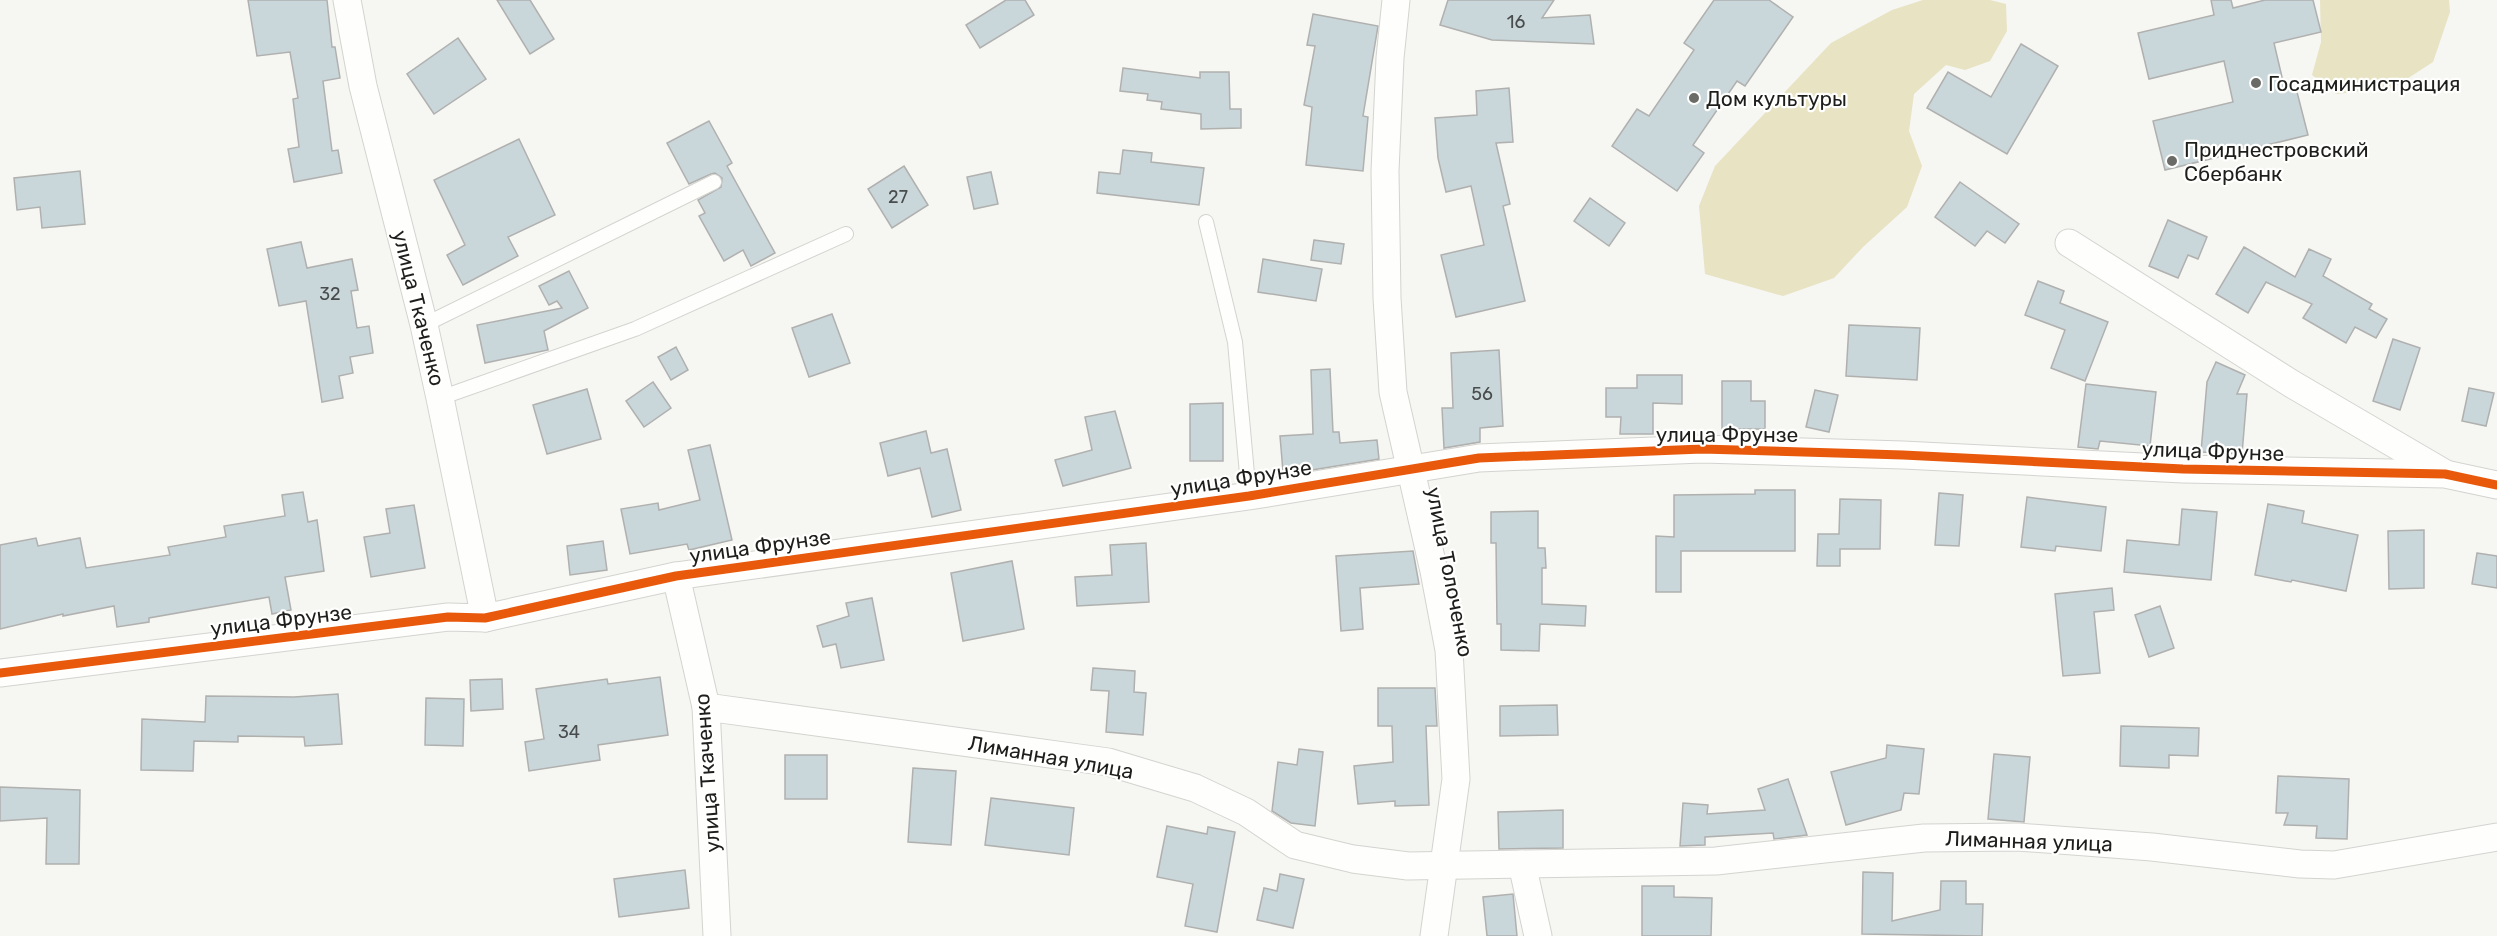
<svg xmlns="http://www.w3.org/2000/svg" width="2497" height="936" font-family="Rubik,sans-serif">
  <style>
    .green { fill: #e7e3c3 }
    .building { fill: #c9d6da; stroke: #b0b0af; stroke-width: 1.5 }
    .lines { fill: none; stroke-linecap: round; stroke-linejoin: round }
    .service-casing { stroke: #d3d3d0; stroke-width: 16 }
    .minor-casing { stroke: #d3d3d0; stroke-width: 29 }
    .service { stroke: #fefefd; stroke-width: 14 }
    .minor { stroke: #fefefd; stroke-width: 27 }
    .cycleway-casing { stroke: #fffffe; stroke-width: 13 }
    .cycleway { stroke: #e8590c; stroke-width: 9 }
    .poi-dot { fill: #6a6a67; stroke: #fffffe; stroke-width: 2 }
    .labels { text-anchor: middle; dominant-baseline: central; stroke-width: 4.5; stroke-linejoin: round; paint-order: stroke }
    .number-label { font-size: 18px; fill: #494c4c }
    .poi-label { font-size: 21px; fill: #1e1e1c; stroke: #fffffe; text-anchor: start }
    .street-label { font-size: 21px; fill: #1e1e1c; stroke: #fffffe }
  </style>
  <rect width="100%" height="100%" fill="#f6f6f2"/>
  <g class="green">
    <path d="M 1923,0 L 1990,0 L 2006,4 L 2007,31 L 1990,61 L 1965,70 L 1946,65 L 1914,94 L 1909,131 L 1922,166 L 1907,207 L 1863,247 L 1834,278 L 1783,296 L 1705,274 L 1699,206 L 1715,166 L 1831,43 L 1892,10 Z"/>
    <path d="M 2320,0 L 2449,0 L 2450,12 L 2433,62 L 2393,88 L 2336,94 L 2312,75 L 2321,42 Z"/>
  </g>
  <g class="building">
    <path d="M 248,0 L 327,0 L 332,47 L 335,47 L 340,78 L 323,81 L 332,151 L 338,150 L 342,173 L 294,182 L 288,149 L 299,147 L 293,99 L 298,98 L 290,52 L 257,56 Z"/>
    <path d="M 497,0 L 530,0 L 554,39 L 530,54 Z"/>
    <path d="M 1006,0 L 1025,0 L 1034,15 L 980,48 L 966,25 Z"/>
    <path d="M 1448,0 L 1554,0 L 1542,18 L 1590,15 L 1594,44 L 1492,40 L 1440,25 Z"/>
    <path d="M 1714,0 L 1769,0 L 1793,17 L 1745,86 L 1737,81 L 1693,145 L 1704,153 L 1677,191 L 1612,146 L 1637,109 L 1649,116 L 1694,50 L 1684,43 Z"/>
    <path d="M 2211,0 L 2231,0 L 2233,8 L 2265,0 L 2313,0 L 2321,32 L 2274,43 L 2285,90 L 2296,88 L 2308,135 L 2165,170 L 2153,121 L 2233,102 L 2224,61 L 2149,79 L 2138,33 L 2214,15 Z"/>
    <path d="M 1313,14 L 1378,26 L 1363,116 L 1368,117 L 1363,171 L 1306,165 L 1312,107 L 1304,105 L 1315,46 L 1307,45 Z"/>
    <path d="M 458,38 L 486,79 L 434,114 L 407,74 Z"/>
    <path d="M 2021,44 L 2058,66 L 2007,154 L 1927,108 L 1948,72 L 1991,97 Z"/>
    <path d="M 1123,68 L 1200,78 L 1200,72 L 1229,72 L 1230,109 L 1241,109 L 1241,128 L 1201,129 L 1201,114 L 1161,109 L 1162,102 L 1147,100 L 1148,94 L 1120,91 Z"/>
    <path d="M 1509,88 L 1513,142 L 1496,143 L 1510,204 L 1503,206 L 1525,301 L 1456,317 L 1441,255 L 1484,245 L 1471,186 L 1446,192 L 1438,158 L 1435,118 L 1477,115 L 1476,91 Z"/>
    <path d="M 709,121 L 732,163 L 727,166 L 775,253 L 751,266 L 743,250 L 724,261 L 699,216 L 705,213 L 698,200 L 721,187 L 722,178 L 715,173 L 711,174 L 689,184 L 667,143 Z"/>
    <path d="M 519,139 L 555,215 L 508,237 L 518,256 L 463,285 L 447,255 L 465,245 L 434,180 Z"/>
    <path d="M 1123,150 L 1152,153 L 1151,162 L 1204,168 L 1199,205 L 1097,193 L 1099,172 L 1120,174 Z"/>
    <path d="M 904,166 L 928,205 L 892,228 L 868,189 Z"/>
    <path d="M 80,171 L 85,224 L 42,228 L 40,207 L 17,210 L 14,178 Z"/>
    <path d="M 991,172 L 998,204 L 974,209 L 967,177 Z"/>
    <path d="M 1960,182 L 2019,224 L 2005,243 L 1987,231 L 1975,246 L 1935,217 Z"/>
    <path d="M 1590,198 L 1625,223 L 1609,246 L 1574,221 Z"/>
    <path d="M 2168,220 L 2207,237 L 2198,259 L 2188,255 L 2178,278 L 2149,266 Z"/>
    <path d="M 1314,240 L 1344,244 L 1341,264 L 1311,260 Z"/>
    <path d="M 301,242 L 307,268 L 352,259 L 358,290 L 351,291 L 357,328 L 369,326 L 373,353 L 350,357 L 353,373 L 339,376 L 343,398 L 322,402 L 306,301 L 279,306 L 267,249 Z"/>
    <path d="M 2244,247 L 2295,277 L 2309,249 L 2331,259 L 2323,276 L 2372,304 L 2369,309 L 2387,319 L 2376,338 L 2355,327 L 2346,343 L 2303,318 L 2312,304 L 2266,282 L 2248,313 L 2216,294 Z"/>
    <path d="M 1263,259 L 1322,269 L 1316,301 L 1258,292 Z"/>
    <path d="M 569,271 L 588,308 L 544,331 L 548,350 L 485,363 L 477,325 L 562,308 L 557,301 L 549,305 L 539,286 Z"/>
    <path d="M 2038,281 L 2064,291 L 2060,303 L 2108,322 L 2085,381 L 2051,368 L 2065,330 L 2025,315 Z"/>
    <path d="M 832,314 L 850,363 L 809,377 L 792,328 Z"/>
    <path d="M 1849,325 L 1920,328 L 1917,380 L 1846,376 Z"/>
    <path d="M 2393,339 L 2420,348 L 2400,410 L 2373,401 Z"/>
    <path d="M 676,347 L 688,370 L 671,380 L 658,357 Z"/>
    <path d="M 1499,350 L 1503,426 L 1480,428 L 1480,442 L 1444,448 L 1442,408 L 1453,408 L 1451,353 Z"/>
    <path d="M 2216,362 L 2245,375 L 2237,394 L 2247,394 L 2242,454 L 2201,452 L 2207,382 Z"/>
    <path d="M 1330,369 L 1333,432 L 1339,432 L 1340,443 L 1377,440 L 1379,459 L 1312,470 L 1283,472 L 1280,436 L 1313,434 L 1311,370 Z"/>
    <path d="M 1637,375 L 1682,375 L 1682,404 L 1653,403 L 1653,434 L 1620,434 L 1621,417 L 1606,417 L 1606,388 L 1637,388 Z"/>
    <path d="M 1722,381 L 1751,381 L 1751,401 L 1765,401 L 1765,429 L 1722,429 Z"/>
    <path d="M 653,382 L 671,408 L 644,427 L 626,401 Z"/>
    <path d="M 2086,384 L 2156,392 L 2150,446 L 2100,441 L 2098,449 L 2078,447 Z"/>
    <path d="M 2469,388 L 2494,393 L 2486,426 L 2462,421 Z"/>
    <path d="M 587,389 L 601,439 L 547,454 L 533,405 Z"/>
    <path d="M 1815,390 L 1838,395 L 1829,432 L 1806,427 Z"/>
    <path d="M 1223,403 L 1223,461 L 1190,461 L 1190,404 Z"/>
    <path d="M 1115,411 L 1131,468 L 1063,486 L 1055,460 L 1092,450 L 1085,417 Z"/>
    <path d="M 926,431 L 931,453 L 947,449 L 961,510 L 932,517 L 920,468 L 888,476 L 880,443 Z"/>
    <path d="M 710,445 L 732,540 L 689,550 L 687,544 L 630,554 L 621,509 L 658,503 L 659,510 L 700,500 L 688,450 Z"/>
    <path d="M 1755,490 L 1795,490 L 1795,551 L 1681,551 L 1681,592 L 1656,592 L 1656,536 L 1674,537 L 1674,495 L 1755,494 Z"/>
    <path d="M 303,492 L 308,522 L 317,520 L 324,571 L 285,577 L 291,610 L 272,614 L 269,597 L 149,618 L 149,622 L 117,627 L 114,606 L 63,616 L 63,614 L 0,629 L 0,545 L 36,538 L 38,546 L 80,538 L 86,568 L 170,555 L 168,547 L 226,537 L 224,526 L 285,516 L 282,495 Z"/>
    <path d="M 1939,493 L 1963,495 L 1959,546 L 1935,545 Z"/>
    <path d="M 2027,497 L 2106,507 L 2101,551 L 2056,546 L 2055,551 L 2021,547 Z"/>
    <path d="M 1840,499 L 1881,500 L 1880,549 L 1840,549 L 1840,566 L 1817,566 L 1818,534 L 1839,534 Z"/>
    <path d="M 2268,504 L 2304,511 L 2302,523 L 2358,535 L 2346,591 L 2292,580 L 2291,582 L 2255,575 Z"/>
    <path d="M 414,505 L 425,568 L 371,577 L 364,537 L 390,533 L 386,509 Z"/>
    <path d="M 2182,509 L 2217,512 L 2211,580 L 2124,572 L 2127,540 L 2179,545 Z"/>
    <path d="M 1538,511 L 1538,548 L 1545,548 L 1546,568 L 1542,568 L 1542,604 L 1586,606 L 1585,626 L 1540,624 L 1539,651 L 1501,650 L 1501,624 L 1497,624 L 1496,543 L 1491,543 L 1491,512 Z"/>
    <path d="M 2424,530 L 2424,588 L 2389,589 L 2388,531 Z"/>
    <path d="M 603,541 L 607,570 L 570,575 L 567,546 Z"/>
    <path d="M 1146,543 L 1149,602 L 1077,606 L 1075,577 L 1112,575 L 1110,545 Z"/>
    <path d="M 1413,551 L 1419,584 L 1360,588 L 1363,629 L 1341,631 L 1336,556 Z"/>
    <path d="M 2477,553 L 2497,556 L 2497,588 L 2472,584 Z"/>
    <path d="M 1012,561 L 1024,629 L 963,641 L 951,573 Z"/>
    <path d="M 2112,588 L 2114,610 L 2094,612 L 2100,673 L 2063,676 L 2055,594 Z"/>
    <path d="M 872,598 L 884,660 L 841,668 L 836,644 L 823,647 L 817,626 L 849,616 L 846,603 Z"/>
    <path d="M 2160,606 L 2174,648 L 2149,657 L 2135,615 Z"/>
    <path d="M 1093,668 L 1135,671 L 1134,692 L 1146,693 L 1143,735 L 1106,732 L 1109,691 L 1091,690 Z"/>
    <path d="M 660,677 L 668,735 L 598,745 L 600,760 L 529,771 L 525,742 L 544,739 L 536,689 L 607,679 L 608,684 Z"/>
    <path d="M 502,679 L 503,709 L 471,711 L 470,680 Z"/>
    <path d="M 1378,688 L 1435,688 L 1437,726 L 1426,726 L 1429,805 L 1395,806 L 1395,801 L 1358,804 L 1354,766 L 1393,762 L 1392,726 L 1378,726 Z"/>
    <path d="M 338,694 L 342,744 L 305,746 L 304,737 L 238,736 L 238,742 L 194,741 L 193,771 L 141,770 L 142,719 L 205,722 L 206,696 L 294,697 Z"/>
    <path d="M 426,698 L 464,699 L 463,746 L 425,745 Z"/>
    <path d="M 1557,705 L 1558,735 L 1500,736 L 1500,706 Z"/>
    <path d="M 2121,726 L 2199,728 L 2198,756 L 2169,755 L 2169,768 L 2120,766 Z"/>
    <path d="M 1887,745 L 1924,749 L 1919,794 L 1904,793 L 1901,810 L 1846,825 L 1831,772 L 1886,758 Z"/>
    <path d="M 1299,749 L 1323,752 L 1315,826 L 1291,823 L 1272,811 L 1278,762 L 1297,765 Z"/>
    <path d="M 1994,754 L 2030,757 L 2024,822 L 1988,819 Z"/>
    <rect x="785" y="755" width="42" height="44"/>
    <path d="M 913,768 L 956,771 L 951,845 L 908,842 Z"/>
    <path d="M 2278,776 L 2349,779 L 2347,839 L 2316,838 L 2317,826 L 2284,825 L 2288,813 L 2276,813 Z"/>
    <path d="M 1788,779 L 1807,835 L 1774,839 L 1773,833 L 1705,837 L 1705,845 L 1680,846 L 1683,803 L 1708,805 L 1707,814 L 1765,810 L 1758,789 Z"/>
    <path d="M 0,787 L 80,790 L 79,864 L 46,864 L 47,818 L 0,821 Z"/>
    <path d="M 991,798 L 1074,808 L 1069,855 L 985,845 Z"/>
    <path d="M 1563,810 L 1563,848 L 1499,849 L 1498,812 Z"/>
    <path d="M 1167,826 L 1207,834 L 1208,827 L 1235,832 L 1217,932 L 1185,926 L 1193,884 L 1157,877 Z"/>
    <path d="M 685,870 L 689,908 L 619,917 L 614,879 Z"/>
    <path d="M 1863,872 L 1893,873 L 1892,921 L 1940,910 L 1941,881 L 1966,881 L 1966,904 L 1983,904 L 1982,936 L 1862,934 Z"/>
    <path d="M 1280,874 L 1304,879 L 1293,928 L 1257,920 L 1264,888 L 1277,891 Z"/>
    <path d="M 1642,886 L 1674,886 L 1674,897 L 1712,898 L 1711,936 L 1642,936 Z"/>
    <path d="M 1513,894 L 1517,936 L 1487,936 L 1483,897 Z"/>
  </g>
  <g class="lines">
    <defs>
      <g id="service">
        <path d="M 1206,222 L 1235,342 L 1249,496"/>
        <path d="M 424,325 L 714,182"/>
        <path d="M 440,398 L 635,329 L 846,234"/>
      </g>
      <g id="minor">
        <path d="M 347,0 L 363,86 L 424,325 L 440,398 L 485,618"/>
        <path d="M 1396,0 L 1390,58 L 1385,171 L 1387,298 L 1393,392 L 1434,571 L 1449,650 L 1456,779 L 1434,936"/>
        <path d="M 2069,243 L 2292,384 L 2444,473"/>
        <path d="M 676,576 L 706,707 L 717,936"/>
        <path d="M 0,673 L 448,617 L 485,618 L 676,576 L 1249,496 L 1479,458 L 1702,449 L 1903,455 L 2183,469 L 2445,474 L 2497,485"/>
        <path d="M 706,707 L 1108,762 L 1195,788 L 1246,812 L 1295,845 L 1353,859 L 1408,866 L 1716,861 L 1924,838 L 2018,837 L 2152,847 L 2300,864 L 2334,865 L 2497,837"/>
        <path d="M 1522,864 L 1538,936"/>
      </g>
    </defs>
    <use href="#service" class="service-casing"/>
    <use href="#minor" class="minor-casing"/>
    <use href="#service" class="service"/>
    <use href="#minor" class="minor"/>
    <defs>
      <path id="cycleway" d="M 0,673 L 448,617 L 485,618 L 676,576 L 1249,496 L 1479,458 L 1702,449 L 1903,455 L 2183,469 L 2445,474 L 2497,485"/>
    </defs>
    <use href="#cycleway" class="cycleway-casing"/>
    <use href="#cycleway" class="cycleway"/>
  </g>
  <g class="poi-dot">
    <circle cx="2256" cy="83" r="6"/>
    <circle cx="1694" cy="98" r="6"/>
    <circle cx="2172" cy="161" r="6"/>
  </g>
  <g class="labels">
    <g class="number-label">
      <text x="1516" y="22">16</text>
      <text x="898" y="197">27</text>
      <text x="330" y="294">32</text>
      <text x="1482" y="394">56</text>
      <text x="569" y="732">34</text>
    </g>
    <g class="poi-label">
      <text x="2268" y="83">Госадминистрация</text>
      <text x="1706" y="98">Дом культуры</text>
      <text x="2184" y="149">Приднестровский<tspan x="2184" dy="24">Сбербанк</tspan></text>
    </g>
    <g class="street-label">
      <text transform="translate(419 308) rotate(76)">улица Ткаченко</text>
      <text x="1727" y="434">улица Фрунзе</text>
      <text transform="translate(2213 451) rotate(2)">улица Фрунзе</text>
      <text transform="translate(1241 478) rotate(-9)">улица Фрунзе</text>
      <text transform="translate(760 546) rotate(-8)">улица Фрунзе</text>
      <text transform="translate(1450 572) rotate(79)">улица Толоченко</text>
      <text transform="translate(281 620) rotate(-7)">улица Фрунзе</text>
      <text transform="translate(1051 757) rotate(10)">Лиманная улица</text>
      <text transform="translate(707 773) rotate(-94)">улица Ткаченко</text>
      <text transform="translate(2029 841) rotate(2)">Лиманная улица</text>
    </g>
  </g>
</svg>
